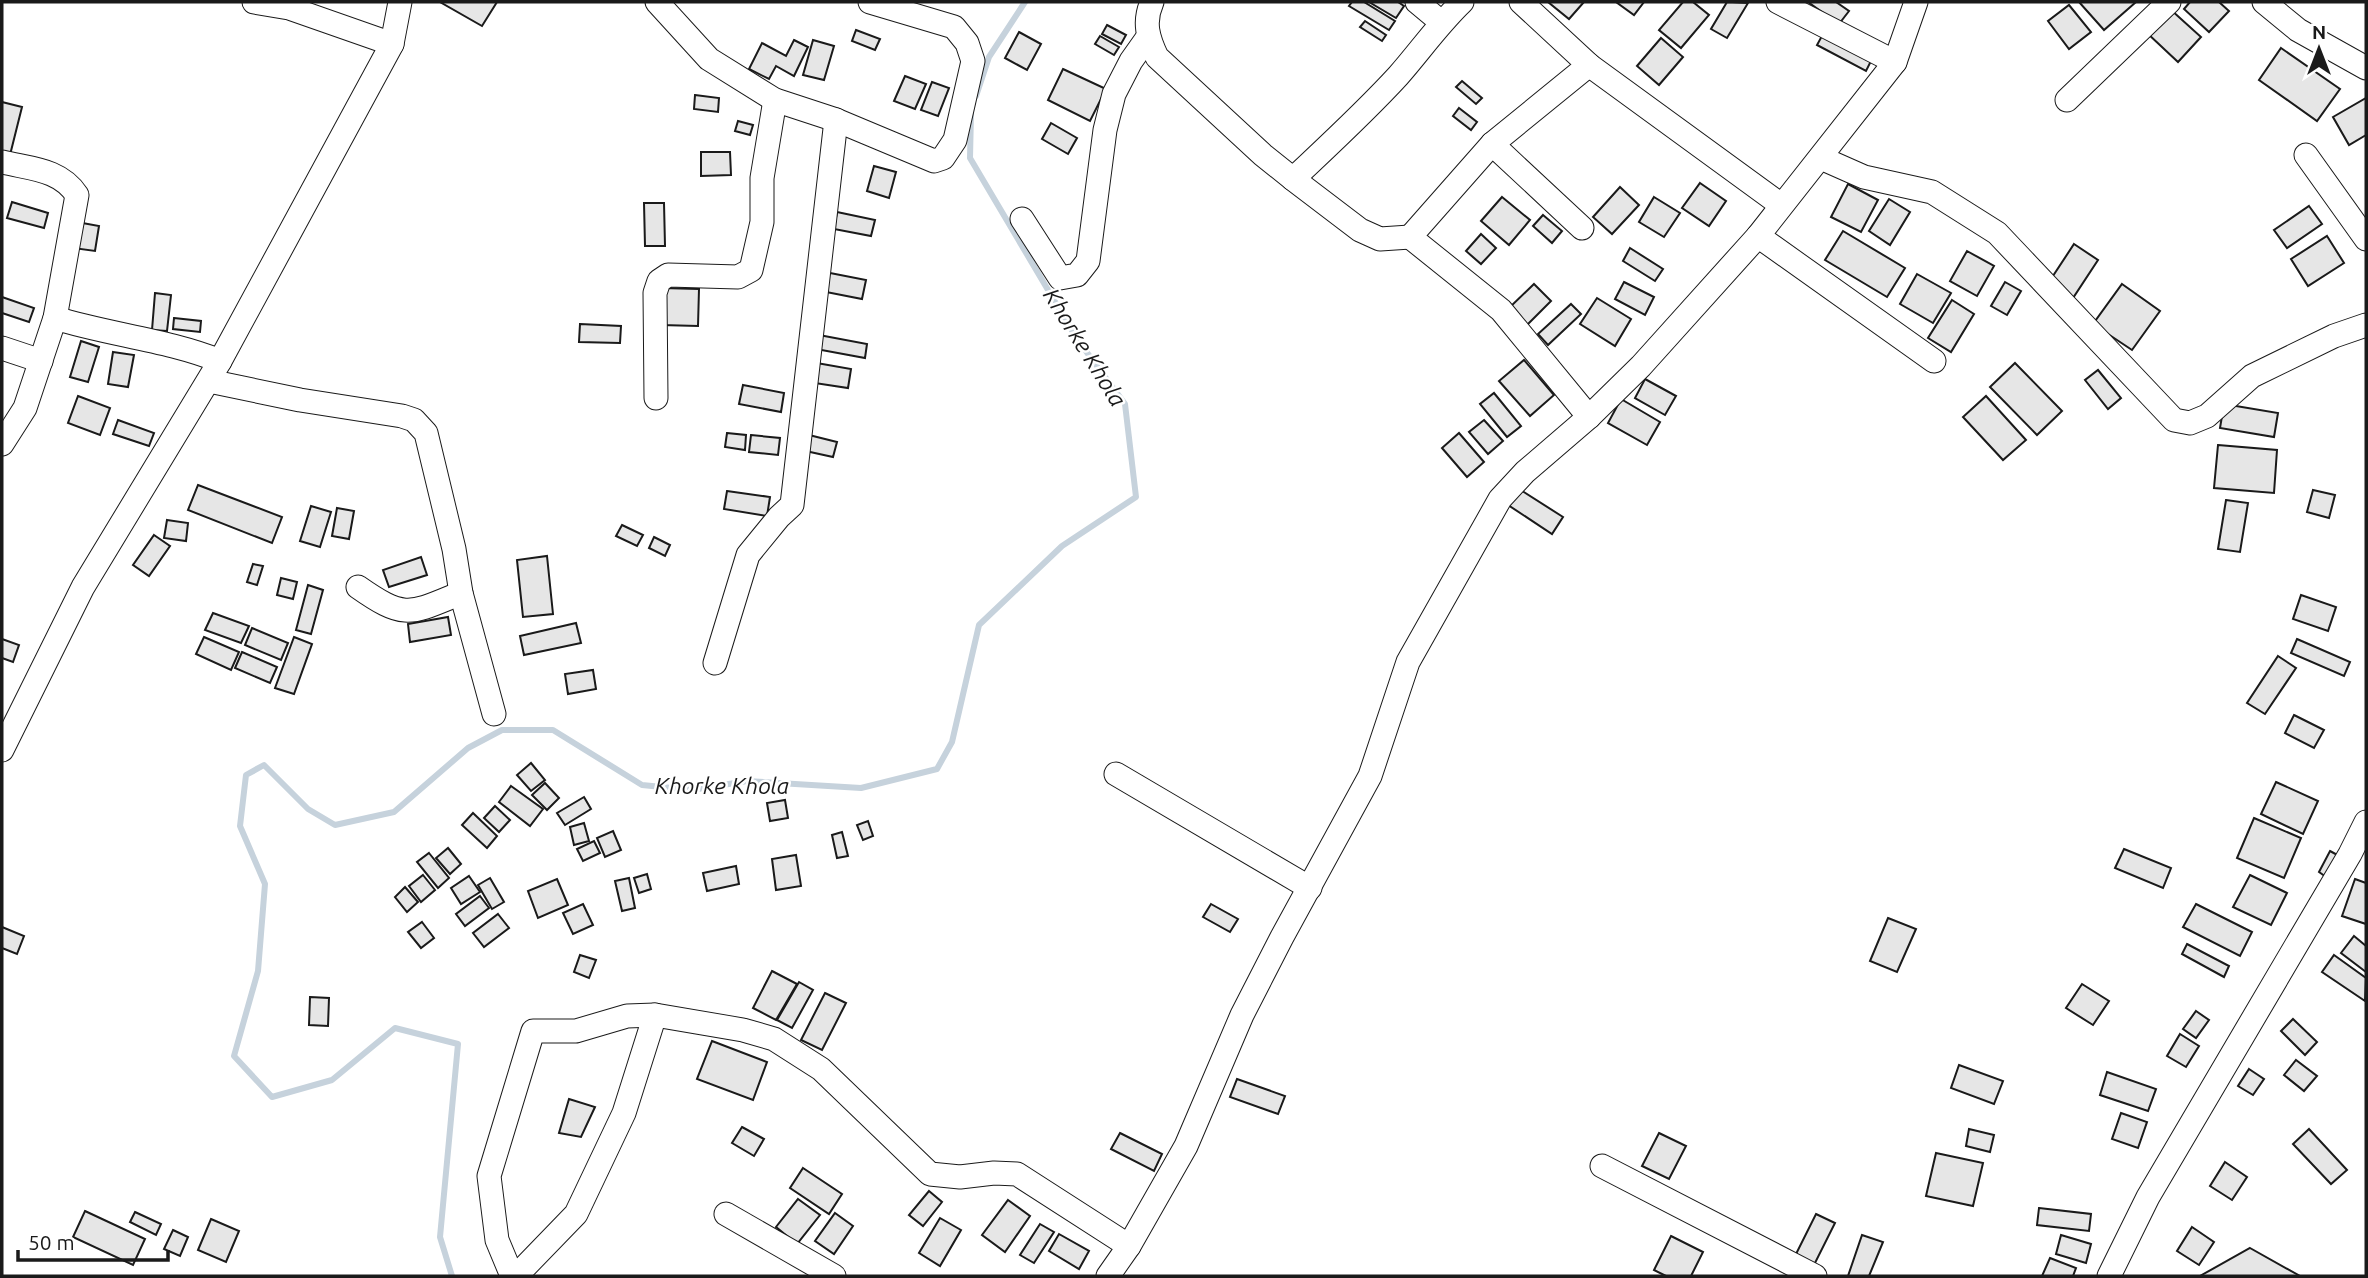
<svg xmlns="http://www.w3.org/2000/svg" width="2368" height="1278" font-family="Ubuntu,sans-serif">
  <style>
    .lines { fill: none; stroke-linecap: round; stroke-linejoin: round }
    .stream { stroke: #c6d2dc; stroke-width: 6 }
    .building { fill: #e6e6e6; stroke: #1a1a1a; stroke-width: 2 }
    .minor-casing { stroke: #1a1a1a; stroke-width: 25 }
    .minor { stroke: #fff; stroke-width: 23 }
    .labels { text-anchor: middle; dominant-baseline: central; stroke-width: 5; stroke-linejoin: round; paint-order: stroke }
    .water-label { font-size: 23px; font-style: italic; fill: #1a1a1a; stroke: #fff }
  </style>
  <rect width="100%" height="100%" fill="#fff"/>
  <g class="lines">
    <g class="stream">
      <path d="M 976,96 L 989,57 L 1025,2"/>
      <path d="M 452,1276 L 440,1237 L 458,1044 L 395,1028 L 332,1080 L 272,1097 L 234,1056 L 258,971 L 265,884 L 240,826 L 246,775 L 264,765 L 308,809 L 335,825 L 394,812 L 468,748 L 502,730 L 553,730 L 642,785 L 692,790 L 747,781 L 861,788 L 937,769 L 952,742 L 979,625 L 1062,546 L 1136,497 L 1125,404 L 1077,339 L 970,158 L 971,113"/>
    </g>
  </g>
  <g class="building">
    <path d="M 440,2 L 497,2 L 482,26 Z"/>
    <path d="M 1352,2 L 1364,2 L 1395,21 L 1389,30 L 1349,6 Z"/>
    <path d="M 1369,2 L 1398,2 L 1404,6 L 1396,18 Z"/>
    <path d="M 1548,2 L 1584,2 L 1569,19 Z"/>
    <path d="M 1616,2 L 1644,2 L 1634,15 Z"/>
    <path d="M 1683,2 L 1693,2 L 1709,15 L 1681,48 L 1659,30 Z"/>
    <path d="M 1727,2 L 1748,3 L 1727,38 L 1711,29 Z"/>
    <path d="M 1808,2 L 1836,2 L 1849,11 L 1839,24 Z"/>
    <path d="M 2079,2 L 2136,2 L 2104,30 Z"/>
    <path d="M 2190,2 L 2219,2 L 2229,11 L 2209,32 L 2184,9 Z"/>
    <path d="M 2069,5 L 2091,32 L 2069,49 L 2048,21 Z"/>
    <path d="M 2170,9 L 2201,37 L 2178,62 L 2147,33 Z"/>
    <path d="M 1365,21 L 1386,35 L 1382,41 L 1360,27 Z"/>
    <path d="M 1107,25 L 1126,35 L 1121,44 L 1102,34 Z"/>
    <path d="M 856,30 L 880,39 L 875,50 L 852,41 Z"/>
    <path d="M 1019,32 L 1041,44 L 1027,70 L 1005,58 Z"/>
    <path d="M 1823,34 L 1872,59 L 1866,71 L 1817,45 Z"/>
    <path d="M 1100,36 L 1119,47 L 1114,55 L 1095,44 Z"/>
    <path d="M 1661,38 L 1683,57 L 1659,85 L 1637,66 Z"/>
    <path d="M 794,40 L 808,47 L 794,76 L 776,66 L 769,79 L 749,69 L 762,43 L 786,56 Z"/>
    <path d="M 813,40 L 834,46 L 824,80 L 803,75 Z"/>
    <path d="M 2281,48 L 2340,89 L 2317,121 L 2259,80 Z"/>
    <path d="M 1063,69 L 1106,89 L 1090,121 L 1048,100 Z"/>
    <path d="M 905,76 L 926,84 L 915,109 L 894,101 Z"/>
    <path d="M 1462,81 L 1482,98 L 1476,104 L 1456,87 Z"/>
    <path d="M 932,82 L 949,88 L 938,116 L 921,110 Z"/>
    <path d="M 695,95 L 719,98 L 718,112 L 694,109 Z"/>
    <path d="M 2366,98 L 2366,135 L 2349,145 L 2333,117 Z"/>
    <path d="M 2,102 L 22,107 L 10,155 L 2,153 Z"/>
    <path d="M 1459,108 L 1477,122 L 1471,130 L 1453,116 Z"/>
    <path d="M 738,121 L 753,125 L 750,135 L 735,131 Z"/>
    <path d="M 1051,123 L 1077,138 L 1068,154 L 1042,139 Z"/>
    <path d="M 701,152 L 730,152 L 731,175 L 701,176 Z"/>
    <path d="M 874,166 L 896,172 L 889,198 L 867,191 Z"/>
    <path d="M 1700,183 L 1726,201 L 1709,226 L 1682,208 Z"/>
    <path d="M 1848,184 L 1878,200 L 1861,232 L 1831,217 Z"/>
    <path d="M 1620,187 L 1639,205 L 1612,234 L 1593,217 Z"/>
    <path d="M 1502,197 L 1530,220 L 1509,245 L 1481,221 Z"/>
    <path d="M 1654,197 L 1680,213 L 1664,237 L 1639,222 Z"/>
    <path d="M 1889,199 L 1910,212 L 1890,245 L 1869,231 Z"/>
    <path d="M 12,202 L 48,213 L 44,228 L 7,218 Z"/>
    <path d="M 644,203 L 664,203 L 665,246 L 645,246 Z"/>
    <path d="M 2309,206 L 2322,224 L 2287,248 L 2274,230 Z"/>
    <path d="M 837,212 L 875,220 L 871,236 L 834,229 Z"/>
    <path d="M 1543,215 L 1562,231 L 1552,243 L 1533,226 Z"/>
    <path d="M 77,222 L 99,226 L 95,251 L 73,248 Z"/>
    <path d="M 1843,231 L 1905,268 L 1887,297 L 1825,260 Z"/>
    <path d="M 1481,234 L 1496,248 L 1481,264 L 1466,251 Z"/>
    <path d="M 2327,236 L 2344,263 L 2308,286 L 2291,259 Z"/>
    <path d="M 2074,244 L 2098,260 L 2073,298 L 2049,282 Z"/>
    <path d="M 1630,248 L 1663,269 L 1655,281 L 1623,261 Z"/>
    <path d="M 1967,251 L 1994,266 L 1977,296 L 1950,281 Z"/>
    <path d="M 825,272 L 866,280 L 862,299 L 821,291 Z"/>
    <path d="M 1917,274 L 1951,293 L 1933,323 L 1900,304 Z"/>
    <path d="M 1624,282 L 1654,297 L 1645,315 L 1615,299 Z"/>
    <path d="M 2005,282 L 2021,291 L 2007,315 L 1991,306 Z"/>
    <path d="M 1534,284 L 1551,301 L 1526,326 L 1509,308 Z"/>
    <path d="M 2122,284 L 2160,311 L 2132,350 L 2093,324 Z"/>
    <path d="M 662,288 L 699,289 L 698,326 L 661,325 Z"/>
    <path d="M 155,293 L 171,295 L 167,331 L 152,330 Z"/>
    <path d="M 2,297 L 34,308 L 29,322 L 2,313 Z"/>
    <path d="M 1597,298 L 1631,319 L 1615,346 L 1580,324 Z"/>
    <path d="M 1952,300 L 1974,314 L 1951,352 L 1928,338 Z"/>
    <path d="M 1571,304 L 1581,314 L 1548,345 L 1538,334 Z"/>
    <path d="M 174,318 L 201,321 L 200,332 L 173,329 Z"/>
    <path d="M 580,324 L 621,326 L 620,343 L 579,342 Z"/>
    <path d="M 819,335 L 867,344 L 865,358 L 816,349 Z"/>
    <path d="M 81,341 L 99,347 L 88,382 L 70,377 Z"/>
    <path d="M 113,352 L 134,355 L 128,387 L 108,384 Z"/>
    <path d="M 1524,360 L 1554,395 L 1530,416 L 1499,381 Z"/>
    <path d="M 811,362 L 851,369 L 848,388 L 808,382 Z"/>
    <path d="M 2015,363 L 2062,411 L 2037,435 L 1990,387 Z"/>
    <path d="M 2098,370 L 2121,398 L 2108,409 L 2085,380 Z"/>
    <path d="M 1645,379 L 1676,396 L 1665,415 L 1635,398 Z"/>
    <path d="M 743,385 L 784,393 L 781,412 L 739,404 Z"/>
    <path d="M 1494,393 L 1521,426 L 1507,437 L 1480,404 Z"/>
    <path d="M 78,396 L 110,408 L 100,435 L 68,423 Z"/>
    <path d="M 1986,396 L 2026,440 L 2003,460 L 1963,417 Z"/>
    <path d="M 1621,399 L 1660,422 L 1647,445 L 1608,423 Z"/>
    <path d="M 2224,404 L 2278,413 L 2274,437 L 2220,428 Z"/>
    <path d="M 118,420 L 154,433 L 149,446 L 113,434 Z"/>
    <path d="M 1484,420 L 1503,441 L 1488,454 L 1469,432 Z"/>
    <path d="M 727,433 L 746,435 L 745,450 L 725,447 Z"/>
    <path d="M 1459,433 L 1484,462 L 1467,477 L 1442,448 Z"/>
    <path d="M 805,434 L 837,442 L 833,457 L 801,450 Z"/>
    <path d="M 751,435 L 780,438 L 778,455 L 749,452 Z"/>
    <path d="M 2218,445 L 2277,450 L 2274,493 L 2214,488 Z"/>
    <path d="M 198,485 L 282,517 L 272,543 L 188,510 Z"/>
    <path d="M 1516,487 L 1563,517 L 1552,534 L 1505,503 Z"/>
    <path d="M 2313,490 L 2335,495 L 2329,518 L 2307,512 Z"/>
    <path d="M 727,491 L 770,497 L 767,516 L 724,509 Z"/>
    <path d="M 2226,500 L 2248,503 L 2240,552 L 2218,549 Z"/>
    <path d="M 311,506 L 331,512 L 320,547 L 300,541 Z"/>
    <path d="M 337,508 L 354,511 L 349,539 L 332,536 Z"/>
    <path d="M 167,520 L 188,523 L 186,541 L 164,538 Z"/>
    <path d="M 622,525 L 643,535 L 637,546 L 616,536 Z"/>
    <path d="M 154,535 L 170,546 L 149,576 L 133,565 Z"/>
    <path d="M 654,537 L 670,545 L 665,556 L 649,548 Z"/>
    <path d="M 547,556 L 553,614 L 523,617 L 517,560 Z"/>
    <path d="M 421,557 L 427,575 L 389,587 L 383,570 Z"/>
    <path d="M 253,564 L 263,566 L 257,585 L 247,582 Z"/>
    <path d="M 281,578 L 297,582 L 293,599 L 277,595 Z"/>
    <path d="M 308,585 L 323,590 L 311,634 L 296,630 Z"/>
    <path d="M 2301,595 L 2336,607 L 2328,631 L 2293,619 Z"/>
    <path d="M 213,613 L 249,626 L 241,643 L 205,630 Z"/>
    <path d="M 448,617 L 451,635 L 410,642 L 408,624 Z"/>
    <path d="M 576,623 L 581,643 L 524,655 L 520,636 Z"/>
    <path d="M 252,628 L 288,643 L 281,660 L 245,645 Z"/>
    <path d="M 204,637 L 239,652 L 231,670 L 196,654 Z"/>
    <path d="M 294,637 L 312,644 L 294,694 L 275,688 Z"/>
    <path d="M 2,639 L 19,645 L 13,662 L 2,658 Z"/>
    <path d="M 2297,639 L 2350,662 L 2344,676 L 2291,653 Z"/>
    <path d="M 242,652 L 277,667 L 270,683 L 235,668 Z"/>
    <path d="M 2278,656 L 2296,668 L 2265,714 L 2247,703 Z"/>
    <path d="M 593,670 L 596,689 L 568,694 L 565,674 Z"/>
    <path d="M 2294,715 L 2324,730 L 2314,748 L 2285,733 Z"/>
    <path d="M 531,763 L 545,780 L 531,791 L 517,775 Z"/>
    <path d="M 2276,782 L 2318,801 L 2303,834 L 2261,814 Z"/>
    <path d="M 545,783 L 559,798 L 547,810 L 532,795 Z"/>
    <path d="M 511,786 L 543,809 L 530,826 L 499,802 Z"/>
    <path d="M 584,797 L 591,809 L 565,825 L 557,813 Z"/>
    <path d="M 785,800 L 788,818 L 770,821 L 767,803 Z"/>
    <path d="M 495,806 L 510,820 L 499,832 L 484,818 Z"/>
    <path d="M 473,813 L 497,836 L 487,848 L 462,825 Z"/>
    <path d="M 2254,818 L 2301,838 L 2284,878 L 2237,858 Z"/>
    <path d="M 868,821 L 873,836 L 863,840 L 857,825 Z"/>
    <path d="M 584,823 L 589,841 L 574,845 L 570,827 Z"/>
    <path d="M 613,831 L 621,850 L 605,857 L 597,838 Z"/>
    <path d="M 842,832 L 848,856 L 837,858 L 832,835 Z"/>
    <path d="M 594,841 L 600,853 L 583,861 L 577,849 Z"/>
    <path d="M 448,848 L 461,864 L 450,874 L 436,858 Z"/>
    <path d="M 2124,849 L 2171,868 L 2163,888 L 2115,868 Z"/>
    <path d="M 2330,851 L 2341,857 L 2329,879 L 2319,872 Z"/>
    <path d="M 429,853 L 449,878 L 438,888 L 417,862 Z"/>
    <path d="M 796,855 L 801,886 L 776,890 L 772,859 Z"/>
    <path d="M 736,866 L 739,884 L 707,891 L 703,873 Z"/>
    <path d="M 647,874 L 651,889 L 639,893 L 634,878 Z"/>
    <path d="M 423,875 L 435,890 L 421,902 L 409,886 Z"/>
    <path d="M 2250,875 L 2287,893 L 2271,925 L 2233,907 Z"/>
    <path d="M 469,876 L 480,892 L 461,904 L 451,888 Z"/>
    <path d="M 490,878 L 504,902 L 492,909 L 478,885 Z"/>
    <path d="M 629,878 L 635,908 L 622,911 L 615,881 Z"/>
    <path d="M 557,879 L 568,905 L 538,918 L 528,891 Z"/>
    <path d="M 2355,879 L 2366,883 L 2366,924 L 2342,916 Z"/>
    <path d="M 405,887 L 418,902 L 407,912 L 395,897 Z"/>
    <path d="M 480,896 L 489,908 L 465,926 L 456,914 Z"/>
    <path d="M 583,904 L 593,925 L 573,934 L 563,913 Z"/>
    <path d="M 1211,904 L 1238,919 L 1230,932 L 1203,917 Z"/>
    <path d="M 2196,904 L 2252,932 L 2240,956 L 2183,927 Z"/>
    <path d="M 498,914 L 509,928 L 484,947 L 473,933 Z"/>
    <path d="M 1888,918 L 1916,929 L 1897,972 L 1870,961 Z"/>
    <path d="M 422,922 L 434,938 L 421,948 L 408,932 Z"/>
    <path d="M 2,927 L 24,936 L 17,954 L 2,948 Z"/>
    <path d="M 2354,936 L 2366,946 L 2366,972 L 2341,953 Z"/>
    <path d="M 2187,944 L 2229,966 L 2224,977 L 2182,954 Z"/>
    <path d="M 580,955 L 596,960 L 589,978 L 574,972 Z"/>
    <path d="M 2334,955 L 2366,978 L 2365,1001 L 2322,972 Z"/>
    <path d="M 772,971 L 797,984 L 776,1020 L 753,1008 Z"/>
    <path d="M 799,982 L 813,990 L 792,1028 L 777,1020 Z"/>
    <path d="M 2082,984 L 2109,1001 L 2093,1025 L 2066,1008 Z"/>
    <path d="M 825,993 L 846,1003 L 822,1050 L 801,1040 Z"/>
    <path d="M 310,997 L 329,998 L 328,1026 L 309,1025 Z"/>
    <path d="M 2196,1011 L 2209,1020 L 2196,1038 L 2183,1029 Z"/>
    <path d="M 2293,1019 L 2317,1042 L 2305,1055 L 2281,1031 Z"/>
    <path d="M 2180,1034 L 2199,1046 L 2186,1067 L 2167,1056 Z"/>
    <path d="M 712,1041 L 767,1062 L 753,1100 L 697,1079 Z"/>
    <path d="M 2296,1060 L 2317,1076 L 2304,1091 L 2284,1075 Z"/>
    <path d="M 1959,1065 L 2003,1081 L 1994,1104 L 1951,1088 Z"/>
    <path d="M 2249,1069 L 2264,1079 L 2253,1095 L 2238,1086 Z"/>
    <path d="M 2107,1072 L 2156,1089 L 2148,1111 L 2100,1095 Z"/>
    <path d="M 1237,1079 L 1285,1096 L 1278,1114 L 1230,1097 Z"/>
    <path d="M 569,1099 L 595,1107 L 581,1137 L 559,1133 Z"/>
    <path d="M 2121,1113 L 2147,1122 L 2138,1148 L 2112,1139 Z"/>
    <path d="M 742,1127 L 764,1139 L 754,1156 L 732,1143 Z"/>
    <path d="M 1969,1129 L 1994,1135 L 1990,1152 L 1966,1146 Z"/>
    <path d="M 2309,1129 L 2347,1170 L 2331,1184 L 2293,1144 Z"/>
    <path d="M 1120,1133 L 1162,1154 L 1154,1171 L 1111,1149 Z"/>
    <path d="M 1659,1133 L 1686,1146 L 1669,1179 L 1642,1166 Z"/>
    <path d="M 1936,1153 L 1983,1163 L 1973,1206 L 1926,1196 Z"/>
    <path d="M 2225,1162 L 2247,1177 L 2232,1200 L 2210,1186 Z"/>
    <path d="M 803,1168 L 842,1194 L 829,1214 L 790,1188 Z"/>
    <path d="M 929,1191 L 942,1202 L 923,1226 L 909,1215 Z"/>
    <path d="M 798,1199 L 820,1215 L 797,1244 L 776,1227 Z"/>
    <path d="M 1008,1200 L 1030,1216 L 1005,1252 L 982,1235 Z"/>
    <path d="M 2039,1208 L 2091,1214 L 2089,1231 L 2037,1225 Z"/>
    <path d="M 85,1211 L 145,1239 L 133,1265 L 73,1237 Z"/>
    <path d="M 135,1212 L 161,1224 L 156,1235 L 130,1222 Z"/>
    <path d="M 835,1213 L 853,1226 L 834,1254 L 815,1241 Z"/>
    <path d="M 1816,1214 L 1835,1223 L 1814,1265 L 1795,1256 Z"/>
    <path d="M 940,1218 L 961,1230 L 940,1266 L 919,1253 Z"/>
    <path d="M 211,1219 L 239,1231 L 226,1262 L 198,1250 Z"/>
    <path d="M 1040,1224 L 1054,1232 L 1034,1263 L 1020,1255 Z"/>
    <path d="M 2192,1227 L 2214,1242 L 2199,1265 L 2177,1251 Z"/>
    <path d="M 173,1230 L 188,1237 L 180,1256 L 164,1249 Z"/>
    <path d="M 1059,1234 L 1089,1251 L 1079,1269 L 1049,1251 Z"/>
    <path d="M 1862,1235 L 1883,1242 L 1869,1276 L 1848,1276 Z"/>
    <path d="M 2061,1235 L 2091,1244 L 2086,1263 L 2056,1254 Z"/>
    <path d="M 1671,1236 L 1703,1252 L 1691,1276 L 1666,1276 L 1654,1270 Z"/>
    <path d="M 2250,1248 L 2300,1276 L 2200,1276 Z"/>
    <path d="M 2050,1258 L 2076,1268 L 2073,1276 L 2042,1276 Z"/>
  </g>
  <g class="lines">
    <defs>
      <g id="minor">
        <path d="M 254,2 L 289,8 L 392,44"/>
        <path d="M 657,2 L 709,59 L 775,100 L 836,120 L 934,161 L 943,158 L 955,140 L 973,61 L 967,43 L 954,27 L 870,2"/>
        <path d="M 1152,2 C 1143,22 1148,38 1157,57 L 1263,155 L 1293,179 C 1329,145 1365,112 1398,76 C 1420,51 1438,25 1462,2"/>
        <path d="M 1417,2 L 1441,22"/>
        <path d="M 1521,2 L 1589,65 L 1781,205"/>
        <path d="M 1778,2 L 1895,62"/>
        <path d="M 2264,2 L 2298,30 L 2366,68"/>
        <path d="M 2067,100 L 2169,2"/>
        <path d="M 1492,144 L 1582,228"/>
        <path d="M 2306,155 L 2366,239"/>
        <path d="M 1821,158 L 1864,177 L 1932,192 L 1997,233 L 2174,420 L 2190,423 L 2207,416 L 2252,376 L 2334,336 L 2366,325"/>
        <path d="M 2,162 C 31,169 60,169 77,195 L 55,318 L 25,408 L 2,444"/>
        <path d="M 1293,179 L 1360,230 L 1380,239 L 1410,237"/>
        <path d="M 1022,219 L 1060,278 L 1077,275 L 1088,261 L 1105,130 L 1114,94 L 1131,61 L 1148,37"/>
        <path d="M 1758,236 L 1934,361"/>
        <path d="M 55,318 C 110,335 168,340 220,361"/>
        <path d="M 2,348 L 41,361"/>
        <path d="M 209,381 L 300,400 L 402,416 L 414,420 L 426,433 L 454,549 L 461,593 L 494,714"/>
        <path d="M 656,398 L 655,293 L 659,281 L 668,275 L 738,277 L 751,270 L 762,222 L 762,178 L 775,100"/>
        <path d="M 1589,417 L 1501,310 L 1410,237 L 1492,144 L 1589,65"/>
        <path d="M 358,587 C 405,620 410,614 461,593"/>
        <path d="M 715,663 L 748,555 L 779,517 L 792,505 L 836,120"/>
        <path d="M 2,750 L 83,587 L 220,361 L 392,44 L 400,2"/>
        <path d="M 1116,774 L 1310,888"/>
        <path d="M 1602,1166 L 1815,1276"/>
        <path d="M 726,1214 L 834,1276"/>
        <path d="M 512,1276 L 497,1240 L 489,1176 L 533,1031 L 576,1031 L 627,1016 L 655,1015 L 743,1030 L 774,1039 L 821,1069 L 930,1174 L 960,1177 L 994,1173 L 1017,1174 L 1129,1246"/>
        <path d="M 516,1276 L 576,1214 L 624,1113 L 655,1015"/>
        <path d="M 1108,1276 L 1129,1246 L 1186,1146 L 1242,1015 L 1282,937 L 1370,776 L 1408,662 L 1500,499 L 1525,472 L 1589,417 L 1641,366 L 1758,236 L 1895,62 L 1916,2"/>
        <path d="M 2109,1276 L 2148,1197 L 2350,854 L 2366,822"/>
      </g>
    </defs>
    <use href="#minor" class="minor-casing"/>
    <use href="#minor" class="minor"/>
  </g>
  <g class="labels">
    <g class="water-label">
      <text transform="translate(1085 347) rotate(58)">Khorke Khola</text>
      <text x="722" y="785">Khorke Khola</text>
    </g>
  </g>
  <rect width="2368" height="1278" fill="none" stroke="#1a1a1a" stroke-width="7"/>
  <g transform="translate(2319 49)" stroke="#ffffff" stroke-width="5" paint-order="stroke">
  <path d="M0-5L12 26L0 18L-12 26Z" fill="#1a1a1a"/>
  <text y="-10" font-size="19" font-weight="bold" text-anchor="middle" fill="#1a1a1a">N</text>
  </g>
  <path d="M18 1250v10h150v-10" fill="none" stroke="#1a1a1a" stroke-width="3.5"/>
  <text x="28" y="1250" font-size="21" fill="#1a1a1a" stroke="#ffffff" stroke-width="5" paint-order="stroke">50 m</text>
</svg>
